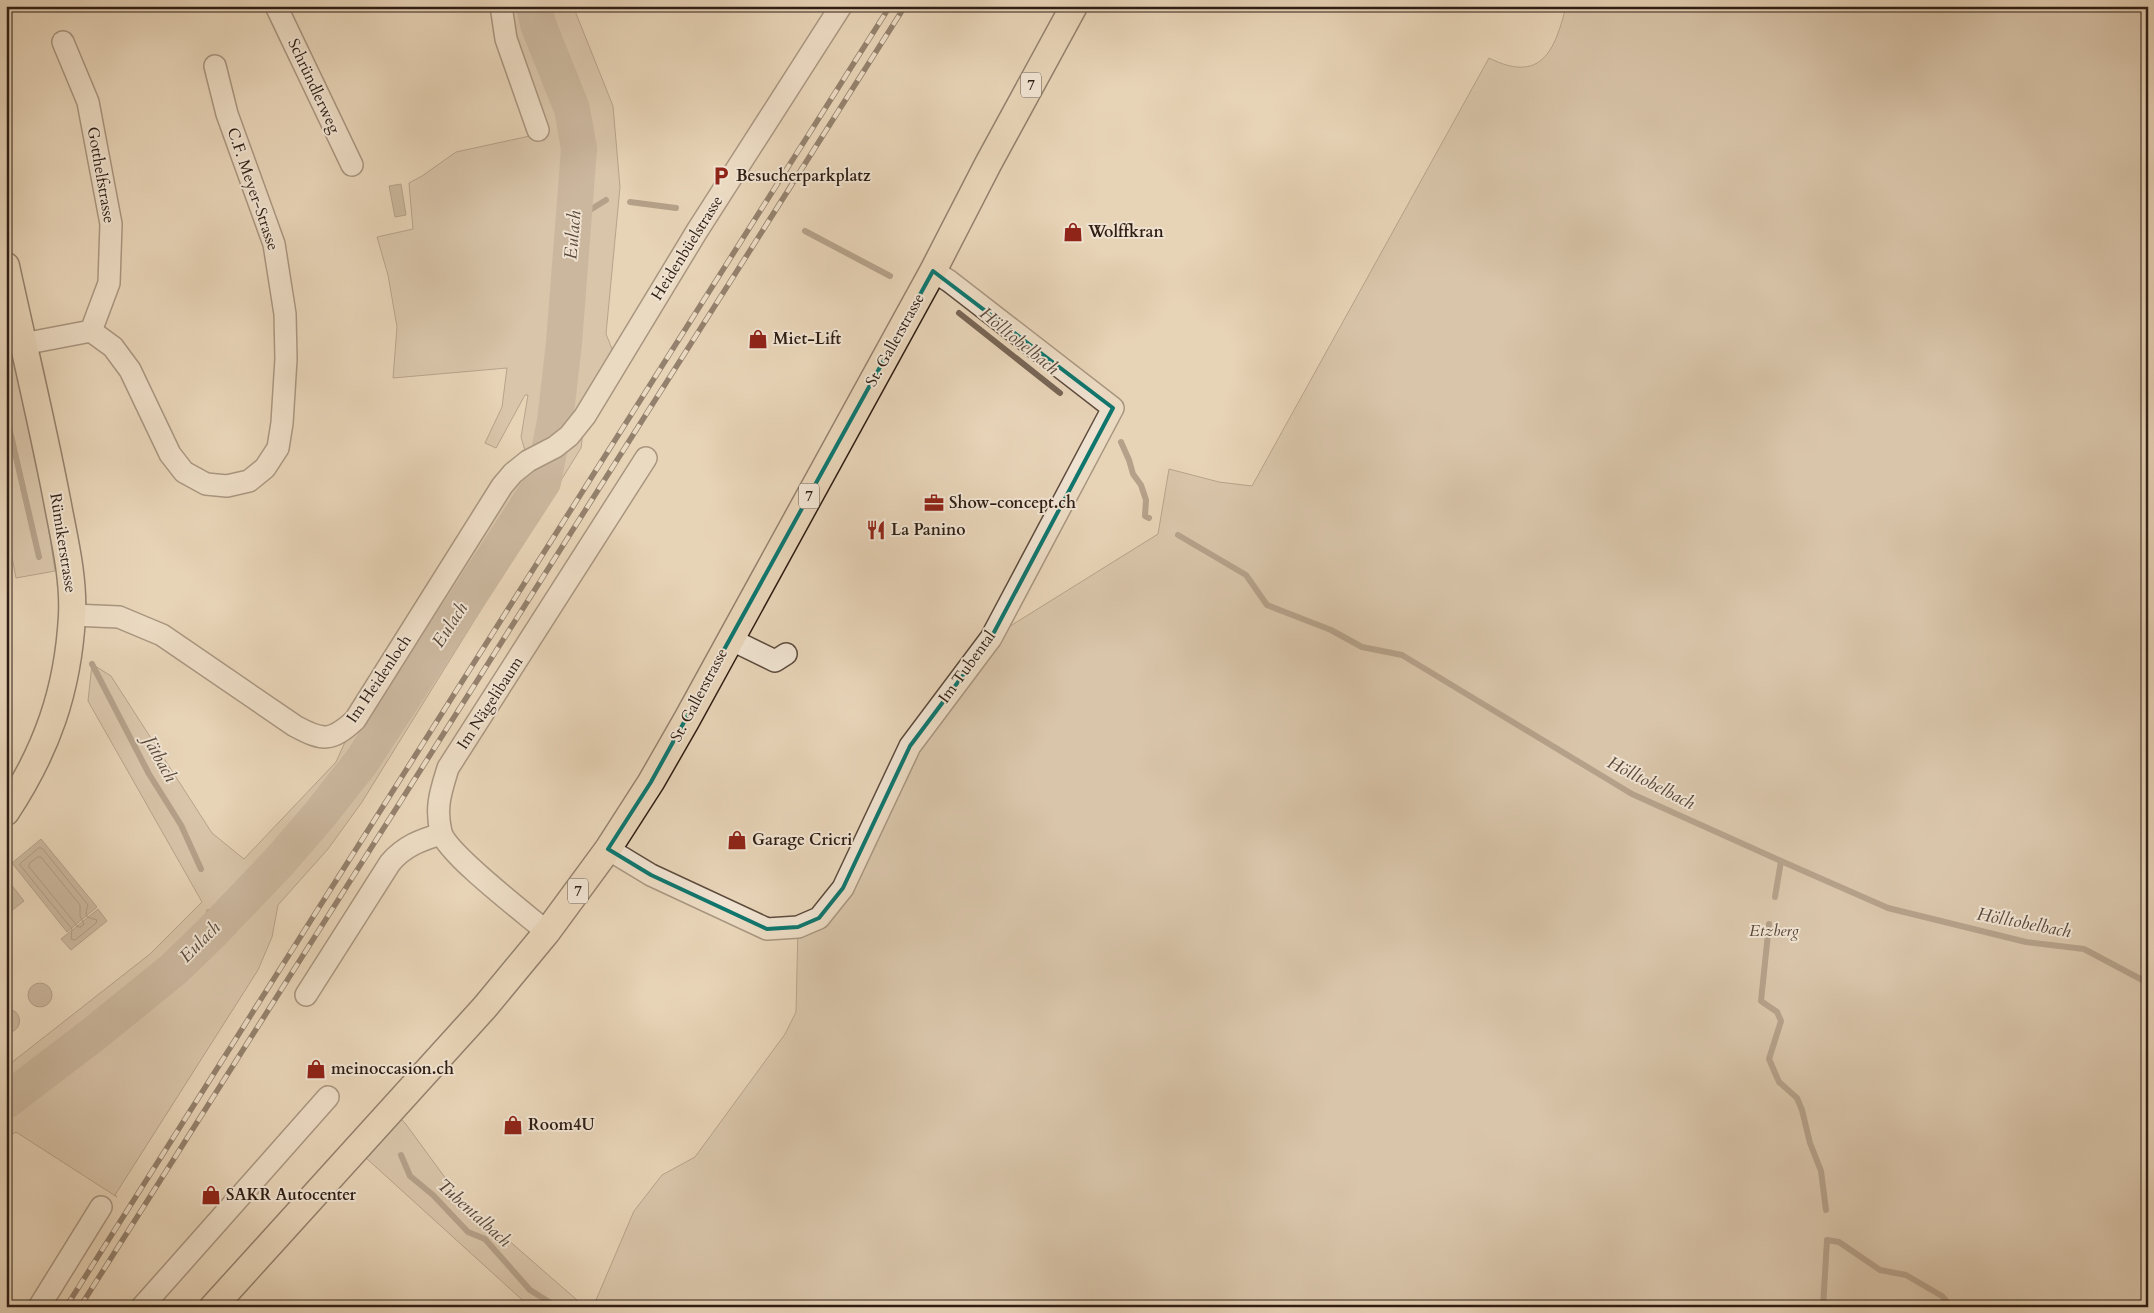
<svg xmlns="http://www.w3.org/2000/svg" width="2154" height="1313" font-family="Cardo,serif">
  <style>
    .green { fill: #c8b49b; stroke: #7c6958 }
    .water { fill: #a89580; stroke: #786555 }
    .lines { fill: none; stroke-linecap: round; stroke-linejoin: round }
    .shore { stroke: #6c5a4a; stroke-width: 1 }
    .stream { stroke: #786555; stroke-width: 6 }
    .river { stroke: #a89580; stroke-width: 36 }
    .minor-casing { stroke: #5d4b3d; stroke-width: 24 }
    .major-casing { stroke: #2f1e14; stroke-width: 29 }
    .minor { stroke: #efe2d0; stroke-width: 21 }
    .major { stroke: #e7d3b7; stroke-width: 26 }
    .rail-casing { stroke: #2f1e14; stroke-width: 5.5 }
    .rail { stroke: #efe2d0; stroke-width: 4; stroke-dasharray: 11; stroke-linecap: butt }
    .marked { fill: none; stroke: #0f766e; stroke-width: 4; stroke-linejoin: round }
    .labels { text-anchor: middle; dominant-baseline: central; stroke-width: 4; stroke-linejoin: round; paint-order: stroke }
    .shield { fill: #efe2d0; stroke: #69594c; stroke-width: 1 }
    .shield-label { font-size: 15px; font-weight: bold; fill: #2f1e14 }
    .street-label { font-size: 16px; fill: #2f1e14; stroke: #efe2d0 }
    .poi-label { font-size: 16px; font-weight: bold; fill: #2f1e14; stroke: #efe2d0; text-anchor: start }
    .park-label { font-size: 16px; font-style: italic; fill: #554436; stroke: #efe2d0 }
    .water-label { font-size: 18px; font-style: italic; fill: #59483a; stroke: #efe2d0 }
  </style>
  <rect width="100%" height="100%" fill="#e7d3b7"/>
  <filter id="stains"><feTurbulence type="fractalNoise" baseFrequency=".004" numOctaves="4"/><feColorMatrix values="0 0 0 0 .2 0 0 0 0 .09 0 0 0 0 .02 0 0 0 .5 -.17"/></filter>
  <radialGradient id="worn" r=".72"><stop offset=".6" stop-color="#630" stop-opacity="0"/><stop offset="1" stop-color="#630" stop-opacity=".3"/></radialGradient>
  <g class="green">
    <path d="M 501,6 L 573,6 L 613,106 L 620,187 L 606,334 L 617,361 L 585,416 L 581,448 L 362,802 L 328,849 L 278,905 L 272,937 L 258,970 L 115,1195 L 117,1197 L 16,1132 L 6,1138 L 6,1067 L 150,954 L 202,902 L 88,701 L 92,664 L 111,676 L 212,833 L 244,859 L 336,762 L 355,720 L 528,461 L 521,437 L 528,395 L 525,395 L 496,448 L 485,443 L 502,407 L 507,368 L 393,378 L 397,327 L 388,275 L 377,237 L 413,229 L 409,183 L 422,176 L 456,152 L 539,134 Z"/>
    <path d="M 1566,6 L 2148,6 L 2148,1307 L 593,1307 L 634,1211 L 662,1175 L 695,1157 L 785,1034 L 796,1012 L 798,927 L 819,918 L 910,746 L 991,638 L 1158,534 L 1169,469 L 1219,482 L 1252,486 L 1489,58 C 1541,84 1555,51 1566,6 Z"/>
    <path d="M 6,321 L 46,513 L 55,571 L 16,578 L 6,526 Z"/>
    <path d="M 391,1109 L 405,1123 L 460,1198 L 585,1307 L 530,1307 L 355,1148 Z"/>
  </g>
  <g class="water">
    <path d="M 401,184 L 406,215 L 395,217 L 389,186 Z"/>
    <path d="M 41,839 L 97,907 L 67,932 L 12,863 Z"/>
    <path d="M 6,878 L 24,901 L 6,915 Z"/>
    <path d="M 98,909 L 107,921 L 71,950 L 61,939 Z"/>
    <circle cx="40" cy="995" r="12"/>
    <path d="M 6,1009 C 24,1008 24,1034 6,1032 Z"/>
  </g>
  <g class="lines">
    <g class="shore">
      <path d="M 39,848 L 42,848 L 88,905 L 86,912 L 87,917 L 97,920 L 96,923 L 75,940 L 71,939 L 72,929 L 20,865 L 21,863 Z"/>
      <path d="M 38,857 L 41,857 L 80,905 L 80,916 L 84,924 L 81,927 L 78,927 L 74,922 L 29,867 L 29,864 Z"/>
    </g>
    <g class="stream">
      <path d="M 630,202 L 676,208"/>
      <path d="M 574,220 L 606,200"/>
      <path d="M 805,231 L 890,276"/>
      <path d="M 959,313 L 1060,393"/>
      <path d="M 6,414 L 39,557"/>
      <path d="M 1121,442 L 1129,460 L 1133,474 L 1141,485 L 1146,500 L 1145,516 L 1149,518"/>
      <path d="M 1178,535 L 1246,575 L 1267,605 L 1331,630 L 1362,647 L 1402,655 L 1632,794 L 1781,861 L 1888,908 L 2026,942 L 2084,949 L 2148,983"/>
      <path d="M 92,664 L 149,774 L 181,825 L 201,869"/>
      <path d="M 1775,897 L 1781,861"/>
      <path d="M 209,912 L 213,931"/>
      <path d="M 1769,924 L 1761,1001 L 1777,1012 L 1781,1021 L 1769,1059 L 1779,1082 L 1797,1098 L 1802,1110 L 1810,1143 L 1821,1171 L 1826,1210"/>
      <path d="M 175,968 L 187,967"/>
      <path d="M 401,1155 L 410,1176 L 433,1195 L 468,1232 L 485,1239 L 530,1290 L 557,1307"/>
      <path d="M 1823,1307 L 1827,1240 L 1839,1242 L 1880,1270 L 1906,1275 L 1942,1296 L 1951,1307"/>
    </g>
    <path class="river" d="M 6,1101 L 95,1033 L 175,968 L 213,931 L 279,862 L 321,813 L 362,761 L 543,482 L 555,421 L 564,343 L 579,149 L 572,109 L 538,24 L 534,6"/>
    <defs>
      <g id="minor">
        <path d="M 276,6 L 352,165"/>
        <path d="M 501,6 L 506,39 L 538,130"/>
        <path d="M 91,331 L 113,347 L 130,370 L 170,454 L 184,472 L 206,484 L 227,486 L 249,481 L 265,468 L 278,448 L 282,423 L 286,359 L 285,314 L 274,244 L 227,114 L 215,66"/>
        <path d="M 23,344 L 91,331 L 109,283 L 111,224 L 88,102 L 63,42"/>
        <path d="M 72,615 L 119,617 L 162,635 L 295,726 C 323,741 331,742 355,720 L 502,486 L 513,473 L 528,461 L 555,447 L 569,436 L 585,416 L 697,231 L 841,6"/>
        <path d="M 730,639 L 775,661 L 786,654"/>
        <path d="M 608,849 L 651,875 L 767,929 L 798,927 L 819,918 L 843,888 L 910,746 L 991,638 L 1113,408 L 949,281 L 933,271"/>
        <path d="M 547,932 C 526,914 447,854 441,832 C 435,807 441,791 448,768 L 646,458"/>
        <path d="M 306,995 L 390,863 C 404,846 421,840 441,834"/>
        <path d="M 39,1307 L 101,1207"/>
        <path d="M 142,1307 L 328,1097"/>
      </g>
      <g id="major">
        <path d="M 6,266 C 23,344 42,422 57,500 C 64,538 74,577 72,616 C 68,690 47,750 6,812"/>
        <path d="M 213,1307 L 485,1007 L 547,932 L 608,849 L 651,782 L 686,721 L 933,271 L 988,164 L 1074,6"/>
      </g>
    </defs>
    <use href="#minor" class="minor-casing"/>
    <use href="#major" class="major-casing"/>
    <use href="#minor" class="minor"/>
    <use href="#major" class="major"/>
    <defs>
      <g id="rail">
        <path d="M 66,1307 L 890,6"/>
        <path d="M 80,1307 L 905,6"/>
      </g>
    </defs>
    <use href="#rail" class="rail-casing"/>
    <use href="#rail" class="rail"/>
  </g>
  <path d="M0 0H2154V1313H0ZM 933,271 L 1113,408 L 991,638 L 910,746 L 843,888 L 819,918 L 798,927 L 767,929 L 651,875 L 608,849 L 651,782 Z" fill="#e7d3b7" fill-opacity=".55" fill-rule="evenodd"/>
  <path class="marked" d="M 933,271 L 1113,408 L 991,638 L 910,746 L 843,888 L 819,918 L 798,927 L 767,929 L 651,875 L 608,849 L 651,782 Z"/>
  <defs>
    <symbol id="parking-bare" viewBox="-9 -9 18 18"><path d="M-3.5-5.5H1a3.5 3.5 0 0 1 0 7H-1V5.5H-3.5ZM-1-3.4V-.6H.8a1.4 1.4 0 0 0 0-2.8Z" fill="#8f2418" stroke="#efe2d0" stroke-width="2.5" paint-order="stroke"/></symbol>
    <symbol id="shop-bare" viewBox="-9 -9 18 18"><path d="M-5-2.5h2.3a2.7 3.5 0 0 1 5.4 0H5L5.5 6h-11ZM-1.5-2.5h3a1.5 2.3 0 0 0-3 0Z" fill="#8f2418" stroke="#efe2d0" stroke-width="2.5" paint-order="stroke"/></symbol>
    <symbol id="office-bare" viewBox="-9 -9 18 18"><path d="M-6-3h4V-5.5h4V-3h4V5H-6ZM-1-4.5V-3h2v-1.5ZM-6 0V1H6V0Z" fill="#8f2418" stroke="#efe2d0" stroke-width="2.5" paint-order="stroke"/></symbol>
    <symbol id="restaurant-bare" viewBox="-9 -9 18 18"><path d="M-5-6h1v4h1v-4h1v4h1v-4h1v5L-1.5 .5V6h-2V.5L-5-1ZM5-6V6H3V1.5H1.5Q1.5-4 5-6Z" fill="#8f2418" stroke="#efe2d0" stroke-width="2.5" paint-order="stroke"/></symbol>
  </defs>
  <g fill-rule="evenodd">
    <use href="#parking-bare" x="707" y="162" width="28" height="28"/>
    <use href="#shop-bare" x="1059" y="218" width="28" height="28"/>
    <use href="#shop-bare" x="744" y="325" width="28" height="28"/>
    <use href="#office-bare" x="920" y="489" width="28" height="28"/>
    <use href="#restaurant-bare" x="862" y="516" width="28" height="28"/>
    <use href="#shop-bare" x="723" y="826" width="28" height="28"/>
    <use href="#shop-bare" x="302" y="1055" width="28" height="28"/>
    <use href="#shop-bare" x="499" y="1111" width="28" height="28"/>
    <use href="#shop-bare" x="197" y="1181" width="28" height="28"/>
  </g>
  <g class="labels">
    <g class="shield">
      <rect x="1021" y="72.5" width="20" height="25" rx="4"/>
      <rect x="799" y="483.5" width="20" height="25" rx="4"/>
      <rect x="568" y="878.5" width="20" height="25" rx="4"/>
    </g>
    <g class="shield-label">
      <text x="1031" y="85">7</text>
      <text x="809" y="496">7</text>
      <text x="578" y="891">7</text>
    </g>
    <g class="street-label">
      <text transform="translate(314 86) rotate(65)">Schründlerweg</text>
      <text transform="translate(101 175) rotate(80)">Gotthelfstrasse</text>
      <text transform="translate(253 189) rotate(71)">C.F. Meyer-Strasse</text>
      <text transform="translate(687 248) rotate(-58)">Heidenbüelstrasse</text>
      <text transform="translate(895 340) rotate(-61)">St. Gallerstrasse</text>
      <text transform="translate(63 543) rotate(81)">Rümikerstrasse</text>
      <text transform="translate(967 667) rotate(-54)">Im Tubental</text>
      <text transform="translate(379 679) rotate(-56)">Im Heidenloch</text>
      <text transform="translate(699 695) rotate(-62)">St. Gallerstrasse</text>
      <text transform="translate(490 703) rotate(-57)">Im Nägelibaum</text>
    </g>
    <g class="poi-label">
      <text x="736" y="176">Besucherparkplatz</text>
      <text x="1088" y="232">Wolffkran</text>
      <text x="773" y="339">Miet-Lift</text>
      <text x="949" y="503">Show-concept.ch</text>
      <text x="891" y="530">La Panino</text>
      <text x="752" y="840">Garage Cricri</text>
      <text x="331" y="1069">meinoccasion.ch</text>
      <text x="528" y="1125">Room4U</text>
      <text x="226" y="1195">SAKR Autocenter</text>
    </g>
    <g class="park-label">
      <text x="1774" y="931">Etzberg</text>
    </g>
    <g class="water-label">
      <text transform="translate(573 235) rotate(-85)">Eulach</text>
      <text transform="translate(1019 341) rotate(39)">Hölltobelbach</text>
      <text transform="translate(450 625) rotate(-57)">Eulach</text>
      <text transform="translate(160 759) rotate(61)">Jätbach</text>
      <text transform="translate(1651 783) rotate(27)">Hölltobelbach</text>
      <text transform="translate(2024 923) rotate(11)">Hölltobelbach</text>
      <text transform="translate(200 942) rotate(-45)">Eulach</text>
      <text transform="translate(474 1213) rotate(42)">Tubentalbach</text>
    </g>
  </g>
  <rect width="2154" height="1313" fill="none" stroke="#e7d3b7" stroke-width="25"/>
  <rect x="8" y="8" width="2139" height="1298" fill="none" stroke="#2f1e14" stroke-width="2.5"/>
  <rect x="12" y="12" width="2129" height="1288" fill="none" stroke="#2f1e14"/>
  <rect width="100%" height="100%" filter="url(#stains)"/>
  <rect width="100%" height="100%" fill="url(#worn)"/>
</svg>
